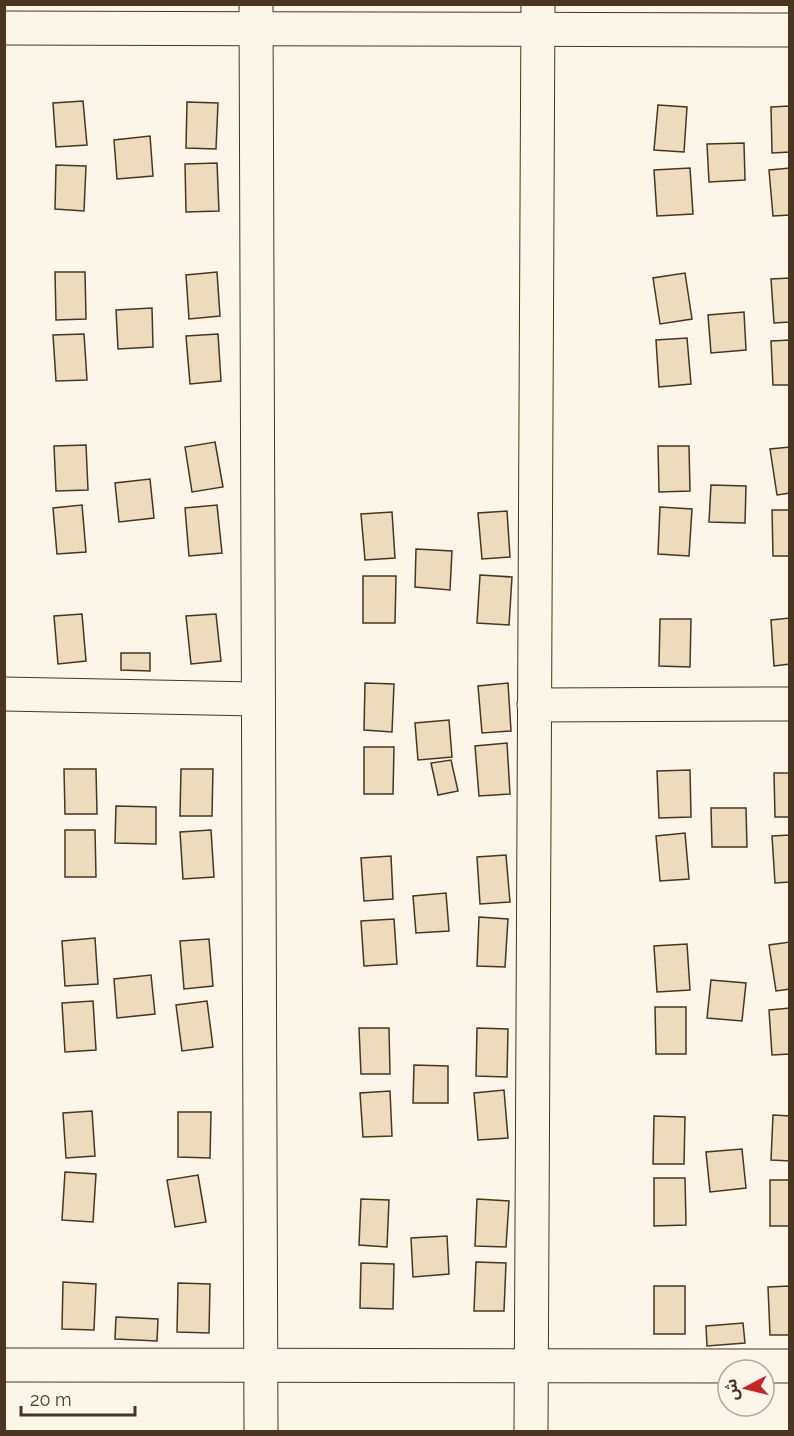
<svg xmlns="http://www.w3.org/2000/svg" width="794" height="1436" font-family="Raleway,'Noto Sans Arabic',sans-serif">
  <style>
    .building { fill: #ecdcbc; stroke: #4a3520; stroke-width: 1.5 }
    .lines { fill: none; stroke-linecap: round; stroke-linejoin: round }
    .minor-casing { stroke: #4a3520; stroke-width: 35 }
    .minor { stroke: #fbf6e9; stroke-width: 33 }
  </style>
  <rect width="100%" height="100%" fill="#fbf6e9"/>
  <g class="building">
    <path d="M 83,101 L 87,145 L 56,147 L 53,103 Z"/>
    <path d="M 187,102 L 218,103 L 216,149 L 186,148 Z"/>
    <path d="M 658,105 L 687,107 L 684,152 L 654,150 Z"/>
    <path d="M 790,106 L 790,152 L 772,153 L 771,107 Z"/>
    <path d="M 150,136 L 153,176 L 117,179 L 114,140 Z"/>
    <path d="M 744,143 L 745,180 L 709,182 L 707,144 Z"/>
    <path d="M 217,163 L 219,211 L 186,212 L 185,164 Z"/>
    <path d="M 56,165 L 86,166 L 84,211 L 55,209 Z"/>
    <path d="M 690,168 L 693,214 L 657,216 L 654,170 Z"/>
    <path d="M 790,168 L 790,215 L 773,216 L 769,170 Z"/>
    <path d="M 55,272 L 85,272 L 86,319 L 56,320 Z"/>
    <path d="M 217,272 L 220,316 L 189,319 L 186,275 Z"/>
    <path d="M 685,273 L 692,319 L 660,324 L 653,278 Z"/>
    <path d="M 790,278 L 790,322 L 774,323 L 771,279 Z"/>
    <path d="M 152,308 L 153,347 L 118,349 L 116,310 Z"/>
    <path d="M 744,312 L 746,350 L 711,353 L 708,315 Z"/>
    <path d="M 84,334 L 87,380 L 56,381 L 53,335 Z"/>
    <path d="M 218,334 L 221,381 L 190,384 L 186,336 Z"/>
    <path d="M 687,338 L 691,384 L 659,387 L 656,340 Z"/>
    <path d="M 790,340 L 790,385 L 773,385 L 771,341 Z"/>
    <path d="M 215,442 L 223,487 L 192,492 L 185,447 Z"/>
    <path d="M 86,445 L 88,490 L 56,491 L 54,446 Z"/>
    <path d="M 658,446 L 689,446 L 690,491 L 659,492 Z"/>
    <path d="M 790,447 L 790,493 L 777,495 L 770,449 Z"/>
    <path d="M 150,479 L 154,518 L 119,522 L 115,483 Z"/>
    <path d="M 711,485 L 746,486 L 745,523 L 709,522 Z"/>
    <path d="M 82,505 L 86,552 L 57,554 L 53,508 Z"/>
    <path d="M 217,505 L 222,553 L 189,556 L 185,508 Z"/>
    <path d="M 660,507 L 692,509 L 689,556 L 658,554 Z"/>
    <path d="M 772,510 L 790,510 L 790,556 L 773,556 Z"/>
    <path d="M 507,511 L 510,557 L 482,559 L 478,513 Z"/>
    <path d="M 392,512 L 395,558 L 365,560 L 361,514 Z"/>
    <path d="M 416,549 L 452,551 L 450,590 L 415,587 Z"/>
    <path d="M 480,575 L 512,577 L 509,625 L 477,623 Z"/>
    <path d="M 363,576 L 396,576 L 395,623 L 363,623 Z"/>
    <path d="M 82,614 L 86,661 L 58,664 L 54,616 Z"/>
    <path d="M 216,614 L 221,661 L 191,664 L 186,616 Z"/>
    <path d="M 790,618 L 790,664 L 774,666 L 771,620 Z"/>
    <path d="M 660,619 L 691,619 L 690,667 L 659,666 Z"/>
    <path d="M 121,653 L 150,653 L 150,671 L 121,670 Z"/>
    <path d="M 365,683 L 394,684 L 392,732 L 364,730 Z"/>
    <path d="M 508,683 L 511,731 L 482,733 L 478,686 Z"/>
    <path d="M 449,720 L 452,757 L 418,760 L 415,723 Z"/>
    <path d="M 507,743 L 510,794 L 479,796 L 475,746 Z"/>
    <path d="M 364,747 L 394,747 L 393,794 L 364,794 Z"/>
    <path d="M 451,760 L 458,791 L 438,795 L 431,763 Z"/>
    <path d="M 64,769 L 96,769 L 97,814 L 65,814 Z"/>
    <path d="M 181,769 L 213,769 L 212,816 L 180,816 Z"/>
    <path d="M 690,770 L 691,817 L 659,818 L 657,771 Z"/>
    <path d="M 774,773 L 790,773 L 790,817 L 775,817 Z"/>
    <path d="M 116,806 L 156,807 L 156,844 L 115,843 Z"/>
    <path d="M 711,808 L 746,808 L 747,847 L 712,847 Z"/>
    <path d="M 65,830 L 95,830 L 96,877 L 65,877 Z"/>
    <path d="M 211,830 L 214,877 L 183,879 L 180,832 Z"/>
    <path d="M 685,833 L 689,879 L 660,881 L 656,836 Z"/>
    <path d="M 790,835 L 790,882 L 775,883 L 772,836 Z"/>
    <path d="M 506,855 L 510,902 L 480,904 L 477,857 Z"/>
    <path d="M 391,856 L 393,899 L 364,901 L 361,858 Z"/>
    <path d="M 446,893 L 449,931 L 416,933 L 413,896 Z"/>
    <path d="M 479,917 L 508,919 L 505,967 L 477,966 Z"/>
    <path d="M 394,919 L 397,964 L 364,966 L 361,921 Z"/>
    <path d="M 95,938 L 98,984 L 65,986 L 62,941 Z"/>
    <path d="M 209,939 L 213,986 L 184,989 L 180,941 Z"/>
    <path d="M 790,942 L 790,989 L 776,991 L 769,945 Z"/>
    <path d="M 687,944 L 690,990 L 657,992 L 654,946 Z"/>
    <path d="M 151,975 L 155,1014 L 117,1018 L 114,979 Z"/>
    <path d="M 711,980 L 746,983 L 742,1021 L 707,1018 Z"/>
    <path d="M 93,1001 L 96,1050 L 65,1052 L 62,1003 Z"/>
    <path d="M 207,1001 L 213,1047 L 182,1051 L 176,1005 Z"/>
    <path d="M 655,1007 L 686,1007 L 686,1054 L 656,1054 Z"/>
    <path d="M 790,1008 L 790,1054 L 772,1055 L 769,1010 Z"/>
    <path d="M 359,1028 L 389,1028 L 390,1074 L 361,1074 Z"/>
    <path d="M 477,1028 L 508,1029 L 507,1077 L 476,1076 Z"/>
    <path d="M 414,1065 L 448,1066 L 448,1103 L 413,1103 Z"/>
    <path d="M 504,1090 L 508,1138 L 478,1140 L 474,1093 Z"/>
    <path d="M 390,1091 L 392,1136 L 363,1137 L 360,1093 Z"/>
    <path d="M 92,1111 L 95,1156 L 66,1158 L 63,1113 Z"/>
    <path d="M 178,1112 L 211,1112 L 210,1158 L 178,1157 Z"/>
    <path d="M 773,1115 L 790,1116 L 790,1161 L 771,1160 Z"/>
    <path d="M 654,1116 L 685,1117 L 684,1164 L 653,1164 Z"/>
    <path d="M 742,1149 L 746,1188 L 710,1192 L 706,1152 Z"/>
    <path d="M 65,1172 L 96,1174 L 93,1222 L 62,1220 Z"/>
    <path d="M 198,1175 L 206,1222 L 175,1227 L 167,1180 Z"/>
    <path d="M 654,1178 L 685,1178 L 686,1225 L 654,1226 Z"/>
    <rect x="770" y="1180" width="20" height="46"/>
    <path d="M 361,1199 L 389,1200 L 387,1247 L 359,1245 Z"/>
    <path d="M 477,1199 L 509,1201 L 506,1247 L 475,1246 Z"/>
    <path d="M 447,1236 L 449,1274 L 413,1277 L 411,1238 Z"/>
    <path d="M 476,1262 L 506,1263 L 504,1311 L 474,1311 Z"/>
    <path d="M 361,1263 L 394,1264 L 393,1309 L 360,1308 Z"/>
    <path d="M 63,1282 L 96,1284 L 94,1330 L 62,1329 Z"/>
    <path d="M 178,1283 L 210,1284 L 209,1333 L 177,1332 Z"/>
    <rect x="654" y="1286" width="31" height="48"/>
    <path d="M 790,1286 L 790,1335 L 770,1335 L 768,1287 Z"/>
    <path d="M 116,1317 L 158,1319 L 157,1341 L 115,1339 Z"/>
    <path d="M 743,1323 L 745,1343 L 707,1346 L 706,1326 Z"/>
  </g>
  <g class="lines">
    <defs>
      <g id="minor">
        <path d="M 256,4 L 261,1432"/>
        <path d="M 4,28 L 790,30"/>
        <path d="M 4,694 L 258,699"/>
        <path d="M 534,705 L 790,704"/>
        <path d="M 4,1365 L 790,1366"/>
        <path d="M 531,1432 L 538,4"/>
      </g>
    </defs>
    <use href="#minor" class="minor-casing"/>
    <use href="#minor" class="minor"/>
  </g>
  <rect width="794" height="1436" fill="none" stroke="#4a3520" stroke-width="12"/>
  <g transform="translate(746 1388) rotate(263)"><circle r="28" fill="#fbf6e9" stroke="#b4a999" stroke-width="1.5"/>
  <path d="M0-4.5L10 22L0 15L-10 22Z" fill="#c62828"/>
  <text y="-9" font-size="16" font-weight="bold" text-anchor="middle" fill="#4a3520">ش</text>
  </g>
  <path d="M21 1406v9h114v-9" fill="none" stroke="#4a3520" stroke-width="3"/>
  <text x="30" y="1406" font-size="18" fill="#4a3520" stroke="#fbf6e9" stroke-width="4.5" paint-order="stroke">20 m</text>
</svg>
